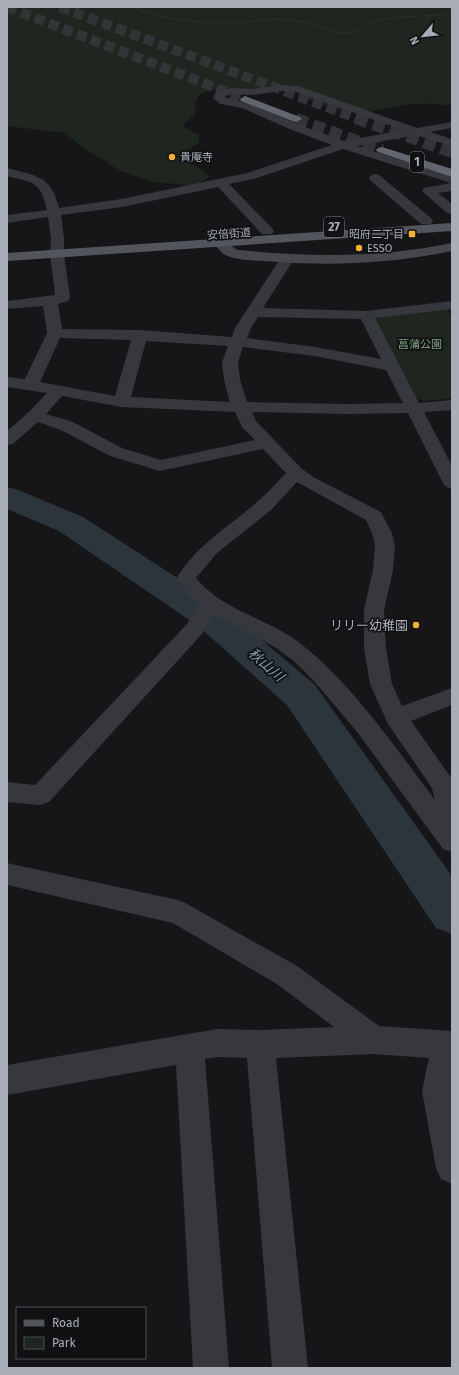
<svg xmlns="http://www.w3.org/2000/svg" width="459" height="1375" font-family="'Fira Sans','Noto Sans JP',sans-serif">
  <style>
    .green { fill: #1e261f }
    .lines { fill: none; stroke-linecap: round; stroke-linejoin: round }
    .river { fill: #2c353c; fill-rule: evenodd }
    .highway-tunnel-far1 { stroke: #333438; stroke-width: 10; stroke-dasharray: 10 5; stroke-linecap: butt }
    .highway-tunnel { stroke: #333438; stroke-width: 12; stroke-dasharray: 12 6; stroke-linecap: butt }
    .path { stroke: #3d3f44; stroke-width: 1; stroke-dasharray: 1 1.5; stroke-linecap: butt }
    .street { fill: #37383d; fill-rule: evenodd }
    .secondary { fill: #45474d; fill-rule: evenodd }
    .primary { fill: #53555c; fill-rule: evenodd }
    .highway { fill: #63666e; fill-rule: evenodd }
    .poi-dot { fill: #f2b134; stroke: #111113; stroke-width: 1.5 }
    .labels { text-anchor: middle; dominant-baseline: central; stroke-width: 3.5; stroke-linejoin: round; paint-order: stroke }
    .far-poi-label { font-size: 11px; fill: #a8adb8; stroke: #111113; text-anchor: start }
    .far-street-label { font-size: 11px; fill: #a8adb8; stroke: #111113 }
    .far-park-label { font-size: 11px; fill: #7fa381; stroke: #111113 }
    .shield { fill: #111113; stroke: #7b7e86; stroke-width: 1 }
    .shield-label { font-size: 12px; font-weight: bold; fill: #a8adb8 }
    .poi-label { font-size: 13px; fill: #a8adb8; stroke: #111113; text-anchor: end }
    .water-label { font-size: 14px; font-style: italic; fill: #7f9bb3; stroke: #111113 }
  </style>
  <rect width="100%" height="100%" fill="#161618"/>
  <g class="green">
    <path d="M 7,7 L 452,7 L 452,105 C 440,105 428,103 416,104 C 395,105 374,113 352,112 C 337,110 320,105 306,98 C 301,95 296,90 291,89 C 281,87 259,90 248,91 C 231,91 189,82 196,113 L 182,126 L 199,135 L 199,142 L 186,152 L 186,159 L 210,176 L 200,183 L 189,185 L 152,182 L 121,171 L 88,151 L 64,133 L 7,126 Z"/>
    <path d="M 447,309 L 452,317 L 452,398 L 424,401 L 414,397 L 371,320 L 376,316 Z"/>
  </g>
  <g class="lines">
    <path class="river" d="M 7,487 L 18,490 L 83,517 L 224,608 L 315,685 L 452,876 L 452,934 L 436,928 L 287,705 L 198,626 L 59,531 L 7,509 Z"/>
    <g class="highway-tunnel-far1">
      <path d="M 7,7 L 245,99"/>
      <path d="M 60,7 L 359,119"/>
    </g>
    <g class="highway-tunnel">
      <path d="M 356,118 L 452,152"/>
      <path d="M 296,119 L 382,150"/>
    </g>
    <path class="path" d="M 131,7 C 168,21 205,24 244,22 C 260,21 274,18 290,20 C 310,22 329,33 349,33 C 359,33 369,22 379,20 C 403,16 428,16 452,14"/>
    <g class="street">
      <path d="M 280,85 L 298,86 L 417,128 L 452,122 L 452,128 L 430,132 L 452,139 L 452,146 L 416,135 L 357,146 L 452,176 L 452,191 L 438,193 L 452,204 L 452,214 L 447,213 L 422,191 L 424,188 L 451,183 L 343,149 L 254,179 L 229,184 L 272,228 L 274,231 L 272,234 L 262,234 L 218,187 L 122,207 L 61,215 L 64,238 L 64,254 L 70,298 L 68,301 L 58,304 L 62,329 L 140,330 L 232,337 L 235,328 L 280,259 L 282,256 L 287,255 L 292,256 L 294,259 L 263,308 L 366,311 L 452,301 L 452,309 L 375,318 L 419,403 L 452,400 L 452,410 L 424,412 L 452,466 L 452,489 L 446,487 L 443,483 L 408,413 L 347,414 L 252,412 L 256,421 L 302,469 L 315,478 L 381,512 L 383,516 L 392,533 L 395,546 L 393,570 L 384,610 L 386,648 L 392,684 L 402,706 L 452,688 L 452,705 L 411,721 L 452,779 L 452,852 L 443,849 L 358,733 L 314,681 L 295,662 L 275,647 L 213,615 L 202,634 L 49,802 L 40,805 L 7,802 L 7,782 L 35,785 L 187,624 L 198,605 L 176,579 C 198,543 228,528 258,501 C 268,493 277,482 286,473 L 263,449 L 160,471 L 110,456 L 61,430 L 38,422 L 13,444 L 7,445 L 7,431 L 29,412 L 47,393 L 7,387 L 7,377 L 25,379 L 47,333 L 43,306 L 7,309 L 7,301 L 55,295 L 50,254 L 51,238 L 48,217 L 7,223 L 7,215 L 47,210 C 40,180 33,183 7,176 L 7,168 C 36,176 51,175 59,208 L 122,199 L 247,173 L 332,145 L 292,130 L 242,108 L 221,104 L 213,98 L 216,92 L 231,88 L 252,89 ZM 280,91 L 293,91 L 403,130 L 344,141 L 300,125 L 250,104 L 224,97 L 231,94 L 252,95 ZM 258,317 L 361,319 L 381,359 L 315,347 L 247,338 L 251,328 ZM 60,338 L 131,340 L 115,396 L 40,382 ZM 146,341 L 228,346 L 222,362 L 224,380 L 230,402 L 131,397 ZM 243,347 L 315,356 L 386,370 L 403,403 L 347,404 L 247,402 L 240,380 L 238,362 ZM 62,396 L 122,407 L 235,412 L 242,427 L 255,440 L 161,460 L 122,448 L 73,422 L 46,414 ZM 297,482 L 366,520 L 372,533 L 375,546 L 373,570 L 364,610 L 364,648 L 370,684 L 388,724 L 432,788 L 435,800 C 395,747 353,685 301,644 C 267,617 225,613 196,578 L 217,553 L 271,510 Z"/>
      <path d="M 375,174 L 379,175 L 431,218 L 433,221 L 431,224 L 421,224 L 371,181 L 369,178 L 371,175 Z"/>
      <path d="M 7,863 L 178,900 L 187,904 L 297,966 L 379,1026 L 452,1031 L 452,1184 L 441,1179 L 436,1168 L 422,1091 L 429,1058 L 374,1054 L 276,1058 L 308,1368 L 272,1368 L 247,1058 L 217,1057 L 205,1059 L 229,1368 L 193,1368 L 176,1065 L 7,1095 L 7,1065 L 217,1029 L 260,1030 L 334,1027 L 277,984 L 173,923 L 7,885 Z"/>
    </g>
    <path class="secondary" d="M 220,239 C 227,241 231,247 238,250 C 310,257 380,258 452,243 L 452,251 C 394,263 337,266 279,262 C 263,261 246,261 230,257 L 223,254 L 213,243 L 215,240 Z"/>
    <path class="primary" d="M 452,223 L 452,231 L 7,261 L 7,253 Z"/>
    <g class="highway">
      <path d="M 245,96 L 300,117 L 302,119 L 296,122 L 292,121 L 241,101 L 240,99 Z"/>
      <path d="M 382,147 L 452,169 L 452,177 L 378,152 L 376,150 L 378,148 Z"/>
    </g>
  </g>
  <g class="poi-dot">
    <circle cx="172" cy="157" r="4"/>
    <rect x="408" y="230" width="8" height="8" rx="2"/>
    <circle cx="359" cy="248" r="4"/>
    <circle cx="416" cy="625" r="4"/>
  </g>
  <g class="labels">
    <g class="far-poi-label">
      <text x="180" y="157">貴庵寺</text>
      <text x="404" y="234" text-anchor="end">昭府二丁目</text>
      <text x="367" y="248">ESSO</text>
    </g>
    <g class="far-street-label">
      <text transform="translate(229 234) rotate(-4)">安倍街道</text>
    </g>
    <g class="far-park-label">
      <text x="420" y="344">菖蒲公園</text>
    </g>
    <g class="shield">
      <rect x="410" y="152" width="14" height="20" rx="3"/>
      <rect x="324" y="217" width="20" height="20" rx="3"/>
    </g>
    <g class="shield-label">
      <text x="417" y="162">1</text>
      <text x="334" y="227">27</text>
    </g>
    <g class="poi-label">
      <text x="408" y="625">リリー幼稚園</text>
    </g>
    <g class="water-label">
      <text transform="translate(266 665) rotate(41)">秋山川</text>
    </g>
  </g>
  <rect width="459" height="1375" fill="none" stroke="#a8adb8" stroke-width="16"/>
  <rect x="16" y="1307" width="130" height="52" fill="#111113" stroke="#4d4f55"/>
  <rect x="24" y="1320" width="20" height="6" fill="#53555c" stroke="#4d4f55"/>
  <text x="52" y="1327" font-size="12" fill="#a8adb8">Road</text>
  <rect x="24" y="1337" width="20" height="12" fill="#1e261f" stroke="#4d4f55"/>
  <text x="52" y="1347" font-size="12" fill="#a8adb8">Park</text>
  <g transform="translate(423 36) rotate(242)" stroke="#111113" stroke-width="3" paint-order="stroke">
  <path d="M0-3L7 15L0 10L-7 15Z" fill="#a8adb8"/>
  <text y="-6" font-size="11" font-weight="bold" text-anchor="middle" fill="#a8adb8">N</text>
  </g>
</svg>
